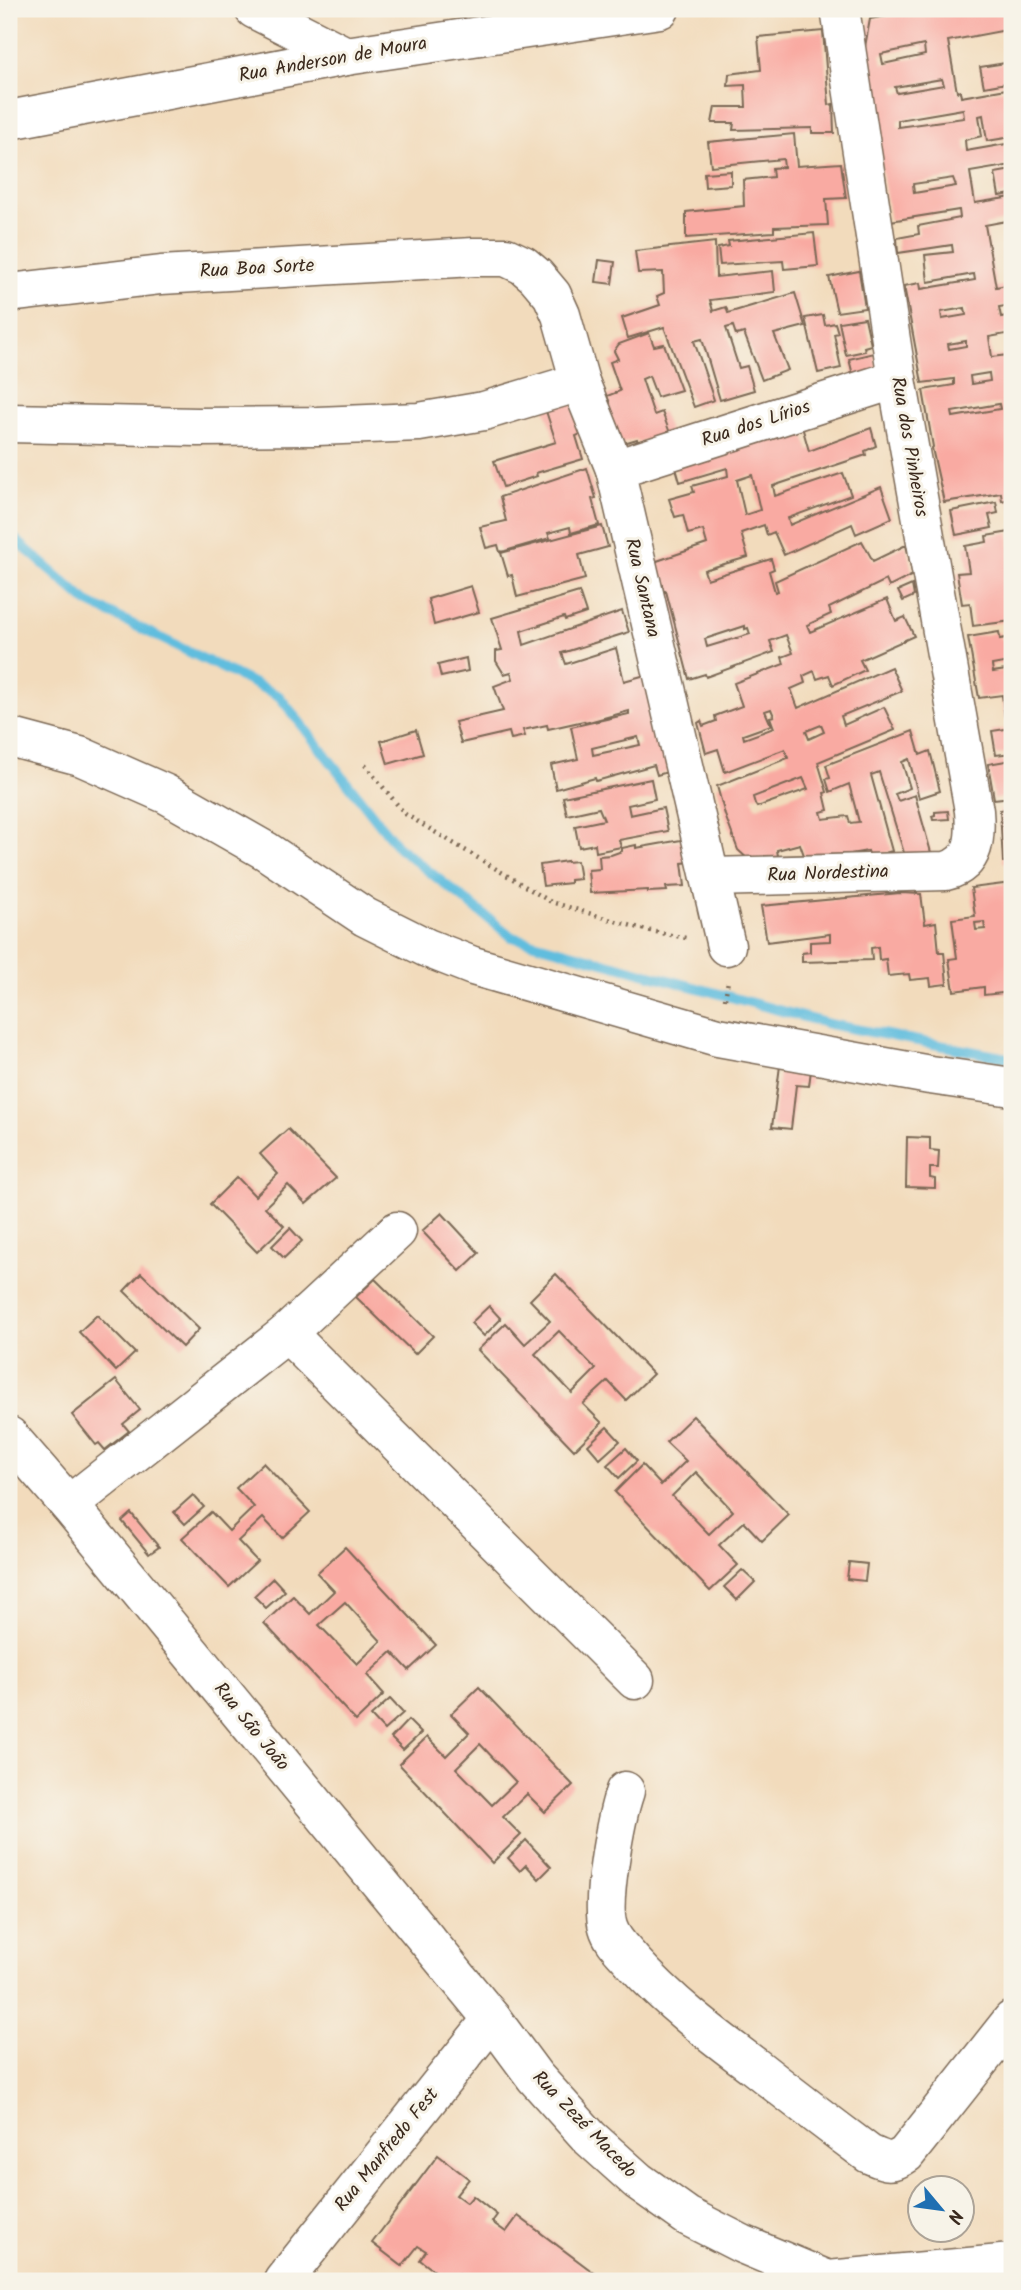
<svg xmlns="http://www.w3.org/2000/svg" width="1021" height="2290" font-family="Kalam,sans-serif">
  <style>
    .lines { fill: none; stroke-linecap: round; stroke-linejoin: round }
    .stream { stroke: #61bdde; stroke-width: 10 }
    .building { fill: #f9aaa2; fill-rule: evenodd }
    .minor-casing { stroke: #7b6855; stroke-width: 41 }
    .path { stroke: #7b6855; stroke-width: 4.5; stroke-dasharray: 2 5; stroke-linecap: butt }
    .minor { stroke: #fff; stroke-width: 38 }
    .labels { text-anchor: middle; dominant-baseline: central; stroke-width: 6; stroke-linejoin: round; paint-order: stroke }
    .street-label { font-size: 19px; fill: #3b2a1e; stroke: #f7f3e8 }
  </style>
  <rect width="100%" height="100%" fill="#f7f3e8"/>
  <filter id="ink" filterUnits="userSpaceOnUse"><feTurbulence type="fractalNoise" baseFrequency=".0143" numOctaves="2"/><feDisplacementMap in="SourceGraphic" scale="14" xChannelSelector="R" yChannelSelector="G"/><feConvolveMatrix kernelMatrix="1 2 1 2 8 2 1 2 1" color-interpolation-filters="sRGB"/></filter>
  <filter id="wash" filterUnits="userSpaceOnUse"><feTurbulence type="fractalNoise" baseFrequency=".00686" numOctaves="4" result="noise"/><feDisplacementMap in="SourceGraphic" scale="28" xChannelSelector="R" yChannelSelector="G"/><feGaussianBlur stdDeviation="1.57" result="paint"/><feColorMatrix in="noise" values="0 0 0 0 0 0 0 0 0 0 0 0 0 0 0 0 0 1.4 0 .05"/><feComposite in="paint" operator="in"/></filter>
  <g filter="url(#wash)">
    <rect width="100%" height="100%" fill="#f2dbbc"/>
    <g class="lines">
      <path class="stream" d="M 9,534 L 87,602 L 279,696 L 398,847 L 512,937 L 829,1024 L 1012,1059"/>
    </g>
    <g id="blocks">
      <g class="building">
        <path d="M 925,9 L 1012,9 L 1012,29 L 948,41 L 957,92 L 960,91 L 961,97 L 1012,88 L 1012,137 L 987,141 L 983,115 L 979,116 L 982,136 L 965,140 L 966,151 L 1012,143 L 1012,165 L 970,172 L 975,203 L 1012,197 L 1012,220 L 985,225 L 996,287 L 1012,284 L 1012,305 L 999,307 L 1001,317 L 1012,315 L 1012,333 L 989,337 L 992,357 L 1008,355 L 1009,362 L 1012,361 L 1012,509 L 1009,499 L 1002,501 L 1001,493 L 944,502 L 932,448 L 933,447 L 923,390 L 954,385 L 954,379 L 922,383 L 904,286 L 920,283 L 921,289 L 975,280 L 974,274 L 928,282 L 925,255 L 953,252 L 952,245 L 898,253 L 897,238 L 919,234 L 918,226 L 960,218 L 959,210 L 890,221 L 863,58 L 870,19 ZM 924,45 L 925,55 L 883,64 L 881,54 ZM 942,79 L 944,85 L 897,93 L 895,87 ZM 963,109 L 964,118 L 898,127 L 898,120 ZM 953,178 L 956,186 L 914,193 L 913,184 ZM 965,308 L 966,315 L 942,319 L 941,312 ZM 966,341 L 966,346 L 949,349 L 948,344 ZM 989,373 L 990,381 L 971,384 L 970,376 ZM 999,404 L 1000,409 L 953,417 L 952,412 Z"/>
        <path d="M 823,31 L 829,105 L 833,104 L 834,133 L 812,133 L 812,128 L 733,130 L 734,123 L 712,123 L 715,107 L 746,107 L 745,85 L 728,86 L 729,74 L 761,70 L 758,37 Z"/>
        <path d="M 1012,62 L 1012,82 L 984,87 L 980,67 Z"/>
        <path d="M 794,134 L 797,166 L 841,163 L 846,198 L 826,199 L 828,225 L 774,227 L 774,232 L 686,238 L 686,212 L 744,206 L 743,180 L 773,177 L 772,168 L 784,167 L 783,159 L 711,166 L 708,142 Z"/>
        <path d="M 1012,170 L 1012,194 L 999,196 L 995,173 Z"/>
        <path d="M 731,171 L 731,185 L 705,187 L 704,173 Z"/>
        <path d="M 814,233 L 818,266 L 784,269 L 783,261 L 720,265 L 718,248 L 729,246 L 728,241 Z"/>
        <path d="M 715,242 L 716,277 L 773,271 L 775,292 L 710,300 L 713,311 L 726,307 L 728,313 L 795,293 L 805,326 L 774,334 L 788,370 L 762,380 L 744,333 L 736,335 L 733,326 L 726,328 L 739,368 L 747,366 L 754,390 L 720,400 L 702,339 L 694,341 L 714,400 L 694,407 L 664,327 L 628,338 L 622,318 L 660,305 L 657,296 L 664,293 L 663,272 L 638,273 L 635,251 Z"/>
        <path d="M 599,260 L 615,262 L 612,284 L 596,282 Z"/>
        <path d="M 859,271 L 865,308 L 837,312 L 829,277 Z"/>
        <path d="M 823,315 L 825,325 L 835,323 L 838,333 L 834,334 L 841,368 L 818,373 L 805,318 Z"/>
        <path d="M 865,318 L 871,345 L 864,347 L 865,351 L 846,355 L 839,322 Z"/>
        <path d="M 649,333 L 654,346 L 664,344 L 681,390 L 657,397 L 649,376 L 642,379 L 654,415 L 662,412 L 670,433 L 638,443 L 637,439 L 617,445 L 604,405 L 610,403 L 607,396 L 620,391 L 610,362 L 618,359 L 614,351 L 619,344 Z"/>
        <path d="M 874,353 L 879,374 L 854,379 L 849,359 Z"/>
        <path d="M 572,400 L 581,434 L 576,436 L 583,459 L 536,473 L 537,476 L 503,487 L 494,461 L 556,442 L 545,408 Z"/>
        <path d="M 801,423 L 809,451 L 871,428 L 876,446 L 865,451 L 866,455 L 773,486 L 775,496 L 843,473 L 851,495 L 788,518 L 790,525 L 881,487 L 892,518 L 856,534 L 852,524 L 784,555 L 774,532 L 767,535 L 764,525 L 741,533 L 748,557 L 704,570 L 707,579 L 771,559 L 774,569 L 769,571 L 775,592 L 778,591 L 775,581 L 862,541 L 873,561 L 906,545 L 913,575 L 889,587 L 886,580 L 829,608 L 831,614 L 807,625 L 810,632 L 887,599 L 896,621 L 905,617 L 914,636 L 860,660 L 865,670 L 833,685 L 829,675 L 817,679 L 814,671 L 803,676 L 805,683 L 791,689 L 798,708 L 891,667 L 902,691 L 841,716 L 844,725 L 884,707 L 895,730 L 818,762 L 827,792 L 824,793 L 828,810 L 821,812 L 823,819 L 848,816 L 850,823 L 859,822 L 849,784 L 830,792 L 826,779 L 830,778 L 826,765 L 913,731 L 920,755 L 930,751 L 940,791 L 919,798 L 909,759 L 902,762 L 910,788 L 895,794 L 898,801 L 915,795 L 932,856 L 905,856 L 879,772 L 871,775 L 892,851 L 870,857 L 868,851 L 850,854 L 851,861 L 805,858 L 800,844 L 777,850 L 779,862 L 749,860 L 738,850 L 725,815 L 717,786 L 788,758 L 785,749 L 725,772 L 718,749 L 706,753 L 698,723 L 701,721 L 703,726 L 716,721 L 715,716 L 742,706 L 734,683 L 784,664 L 782,657 L 793,653 L 786,635 L 770,641 L 774,652 L 706,677 L 705,674 L 689,679 L 666,591 L 664,592 L 654,562 L 707,544 L 703,530 L 688,534 L 683,515 L 675,517 L 669,499 L 694,492 L 692,486 L 728,476 L 727,468 L 680,482 L 674,461 ZM 752,475 L 760,510 L 745,515 L 737,480 ZM 745,626 L 745,629 L 748,628 L 750,634 L 707,647 L 705,639 ZM 771,709 L 774,716 L 770,717 L 774,728 L 744,739 L 743,735 L 771,725 L 765,711 ZM 821,725 L 824,732 L 809,739 L 806,731 ZM 803,778 L 808,789 L 757,807 L 755,804 L 753,797 Z"/>
        <path d="M 587,468 L 596,498 L 592,499 L 599,525 L 571,533 L 570,527 L 548,533 L 550,538 L 505,551 L 500,552 L 498,545 L 486,548 L 480,527 L 506,521 L 500,497 Z"/>
        <path d="M 996,502 L 998,513 L 989,515 L 992,528 L 956,535 L 951,511 Z"/>
        <path d="M 602,526 L 608,547 L 579,555 L 585,579 L 517,597 L 512,575 L 508,576 L 501,553 Z"/>
        <path d="M 1010,532 L 1012,621 L 973,626 L 970,603 L 962,604 L 957,573 L 969,572 L 965,546 L 987,542 L 986,536 Z"/>
        <path d="M 912,585 L 914,596 L 903,601 L 898,591 Z"/>
        <path d="M 471,586 L 479,612 L 434,625 L 428,599 Z"/>
        <path d="M 579,592 L 586,613 L 565,620 L 564,617 L 521,631 L 524,645 L 622,611 L 629,632 L 562,653 L 566,664 L 616,648 L 624,681 L 649,674 L 675,770 L 657,775 L 654,765 L 596,781 L 595,778 L 556,789 L 551,765 L 578,759 L 571,727 L 629,714 L 629,711 L 585,723 L 584,721 L 548,729 L 547,725 L 523,730 L 525,736 L 511,739 L 509,732 L 461,743 L 455,722 L 503,711 L 494,686 L 513,679 L 511,672 L 504,674 L 496,661 L 496,651 L 502,650 L 492,618 ZM 638,737 L 640,745 L 593,755 L 592,748 Z"/>
        <path d="M 999,632 L 1000,639 L 1012,637 L 1012,668 L 1010,662 L 992,665 L 993,672 L 1012,669 L 1012,717 L 1005,718 L 1002,695 L 979,698 L 968,637 Z"/>
        <path d="M 466,658 L 468,671 L 441,677 L 438,665 Z"/>
        <path d="M 1012,728 L 1012,753 L 996,755 L 992,731 Z"/>
        <path d="M 416,730 L 423,754 L 388,764 L 381,741 Z"/>
        <path d="M 1012,760 L 1012,797 L 994,799 L 988,764 Z"/>
        <path d="M 651,779 L 655,799 L 628,805 L 630,815 L 663,808 L 668,831 L 619,840 L 621,847 L 596,852 L 595,844 L 579,847 L 575,826 L 604,820 L 599,808 L 567,815 L 563,797 Z"/>
        <path d="M 1012,808 L 1012,862 L 1003,862 L 1000,810 Z"/>
        <path d="M 948,811 L 949,819 L 933,820 L 932,816 L 935,815 L 935,812 Z"/>
        <path d="M 681,840 L 696,840 L 700,861 L 682,863 L 685,886 L 666,887 L 667,891 L 648,892 L 648,890 L 590,893 L 588,870 L 600,869 L 599,856 L 611,855 L 622,851 L 622,848 L 636,845 L 636,848 Z"/>
        <path d="M 567,861 L 567,862 L 577,861 L 580,879 L 570,880 L 570,883 L 543,886 L 540,865 Z"/>
        <path d="M 1012,883 L 1012,992 L 984,995 L 984,987 L 954,991 L 949,959 L 957,958 L 952,919 L 975,916 L 971,888 ZM 984,922 L 985,929 L 976,930 L 975,923 Z"/>
        <path d="M 900,893 L 921,894 L 925,924 L 936,922 L 939,952 L 944,952 L 947,984 L 931,986 L 930,978 L 910,980 L 909,974 L 888,976 L 886,959 L 879,960 L 878,947 L 871,948 L 872,960 L 802,962 L 802,953 L 810,952 L 810,942 L 830,941 L 830,934 L 767,942 L 761,906 Z"/>
        <path d="M 781,1058 L 812,1062 L 809,1086 L 796,1085 L 791,1129 L 772,1127 Z"/>
        <path d="M 288,1129 L 336,1178 L 306,1204 L 288,1185 L 265,1207 L 284,1226 L 257,1252 L 210,1204 L 237,1177 L 255,1196 L 278,1174 L 260,1154 Z"/>
        <path d="M 907,1137 L 930,1138 L 930,1150 L 939,1151 L 938,1168 L 930,1168 L 930,1178 L 935,1179 L 935,1188 L 906,1187 Z"/>
        <path d="M 1010,1187 L 1012,1187 L 1012,1269 L 1007,1269 Z"/>
        <path d="M 442,1213 L 479,1253 L 460,1271 L 422,1231 Z"/>
        <path d="M 290,1228 L 302,1241 L 284,1258 L 272,1246 Z"/>
        <path d="M 141,1273 L 199,1329 L 182,1347 L 124,1291 Z"/>
        <path d="M 556,1274 L 653,1374 L 626,1400 L 608,1381 L 583,1404 L 602,1423 L 574,1450 L 478,1350 L 506,1323 L 525,1344 L 550,1321 L 530,1300 ZM 559,1331 L 596,1369 L 572,1393 L 535,1354 Z"/>
        <path d="M 375,1279 L 433,1336 L 415,1354 L 356,1297 Z"/>
        <path d="M 489,1306 L 501,1319 L 484,1336 L 471,1323 Z"/>
        <path d="M 97,1315 L 135,1353 L 116,1371 L 79,1332 Z"/>
        <path d="M 116,1380 L 140,1410 L 123,1424 L 129,1431 L 105,1450 L 99,1443 L 96,1445 L 72,1415 Z"/>
        <path d="M 693,1416 L 789,1515 L 762,1541 L 744,1522 L 719,1545 L 738,1565 L 710,1591 L 615,1492 L 642,1465 L 661,1485 L 686,1461 L 666,1442 ZM 696,1472 L 733,1511 L 709,1534 L 672,1496 Z"/>
        <path d="M 607,1427 L 620,1441 L 600,1459 L 588,1445 Z"/>
        <path d="M 626,1448 L 637,1461 L 619,1478 L 607,1465 Z"/>
        <path d="M 263,1463 L 310,1512 L 282,1538 L 263,1518 L 238,1541 L 257,1561 L 229,1587 L 182,1538 L 211,1512 L 229,1531 L 254,1507 L 236,1488 Z"/>
        <path d="M 193,1495 L 204,1507 L 185,1524 L 174,1512 Z"/>
        <path d="M 131,1513 L 159,1547 L 149,1554 L 122,1521 Z"/>
        <path d="M 345,1547 L 436,1645 L 409,1670 L 392,1652 L 367,1675 L 384,1694 L 356,1721 L 264,1623 L 293,1596 L 310,1614 L 334,1591 L 317,1573 ZM 345,1602 L 381,1641 L 357,1664 L 319,1625 Z"/>
        <path d="M 849,1562 L 867,1564 L 865,1581 L 847,1579 Z"/>
        <path d="M 742,1570 L 755,1582 L 737,1600 L 724,1587 Z"/>
        <path d="M 273,1578 L 285,1591 L 266,1608 L 254,1596 Z"/>
        <path d="M 479,1687 L 573,1785 L 545,1812 L 527,1794 L 503,1817 L 521,1835 L 492,1863 L 399,1764 L 427,1737 L 446,1756 L 469,1733 L 451,1714 ZM 480,1744 L 516,1782 L 492,1805 L 456,1768 Z"/>
        <path d="M 390,1699 L 403,1713 L 384,1730 L 371,1716 Z"/>
        <path d="M 408,1720 L 421,1733 L 403,1750 L 391,1738 Z"/>
        <path d="M 526,1840 L 551,1867 L 539,1879 L 526,1865 L 520,1871 L 508,1858 Z"/>
        <path d="M 438,2155 L 469,2179 L 456,2195 L 467,2203 L 473,2196 L 497,2215 L 492,2222 L 506,2232 L 518,2216 L 605,2281 L 468,2281 L 458,2274 L 453,2281 L 448,2281 L 420,2260 L 426,2251 L 418,2246 L 402,2266 L 372,2243 Z"/>
      </g>
    </g>
  </g>
  <g filter="url(#ink)">
    <use href="#blocks" fill-opacity="0" stroke="#7b6855" stroke-width="2"/>
    <g class="lines">
      <defs>
        <g id="minor">
          <path d="M 254,9 L 346,56"/>
          <path d="M 9,120 L 346,56 L 660,9"/>
          <path d="M 9,293 L 161,275 L 474,257 L 506,257 L 523,265 L 536,276 L 552,295 L 561,315 L 580,382 L 615,469 L 726,946"/>
          <path d="M 9,423 L 198,427 L 317,426 L 419,422 L 484,411 L 580,382"/>
          <path d="M 615,469 L 897,379"/>
          <path d="M 9,737 L 80,756 L 166,794 L 266,851 L 365,917 L 427,948 L 473,966 L 718,1037 L 930,1075 L 1012,1087"/>
          <path d="M 710,877 L 946,871 C 976,863 976,836 974,811 L 897,379 L 840,9"/>
          <path d="M 287,1333 L 635,1680"/>
          <path d="M 9,1436 L 69,1505 L 492,2019 L 535,2077 L 590,2138 L 638,2181 L 687,2216 L 742,2244 L 828,2280 L 1012,2263"/>
          <path d="M 69,1505 L 287,1333 L 397,1231"/>
          <path d="M 625,1791 C 616,1817 600,1902 608,1927 C 612,1941 624,1951 633,1962 C 669,2002 711,2034 754,2066 C 792,2096 830,2125 869,2154 C 885,2161 891,2165 906,2154 L 1012,2020"/>
          <path d="M 283,2281 L 492,2019"/>
        </g>
      </defs>
      <use href="#minor" class="minor-casing"/>
      <g class="path">
        <path d="M 365,765 L 405,814 L 551,902 L 646,930 L 686,938"/>
        <path d="M 725,999 L 728,981"/>
      </g>
      <use href="#minor" class="minor"/>
    </g>
  </g>
  <g class="labels">
    <g class="street-label">
      <text transform="translate(333 60) rotate(-10)">Rua Anderson de Moura</text>
      <text transform="translate(257 269) rotate(-3)">Rua Boa Sorte</text>
      <text transform="translate(756 424) rotate(-18)">Rua dos Lírios</text>
      <text transform="translate(909 447) rotate(80)">Rua dos Pinheiros</text>
      <text transform="translate(642 588) rotate(77)">Rua Santana</text>
      <text transform="translate(828 874) rotate(-2)">Rua Nordestina</text>
      <text transform="translate(251 1727) rotate(51)">Rua São João</text>
      <text transform="translate(584 2125) rotate(46)">Rua Zezé Macedo</text>
      <text transform="translate(387 2150) rotate(-51)">Rua Manfredo Fest</text>
    </g>
  </g>
  <rect width="1021" height="2290" fill="none" stroke="#f7f3e8" stroke-width="35"/>
  <g transform="translate(941 2209) rotate(119)"><circle r="33" fill="#f7f3e8" stroke="#aca397" stroke-width="2"/>
  <path d="M0-5L12 26L0 18L-12 26Z" fill="#1f6fb2"/>
  <text y="-10" font-size="19" font-weight="bold" text-anchor="middle" fill="#3b2a1e">N</text>
  </g>
</svg>
